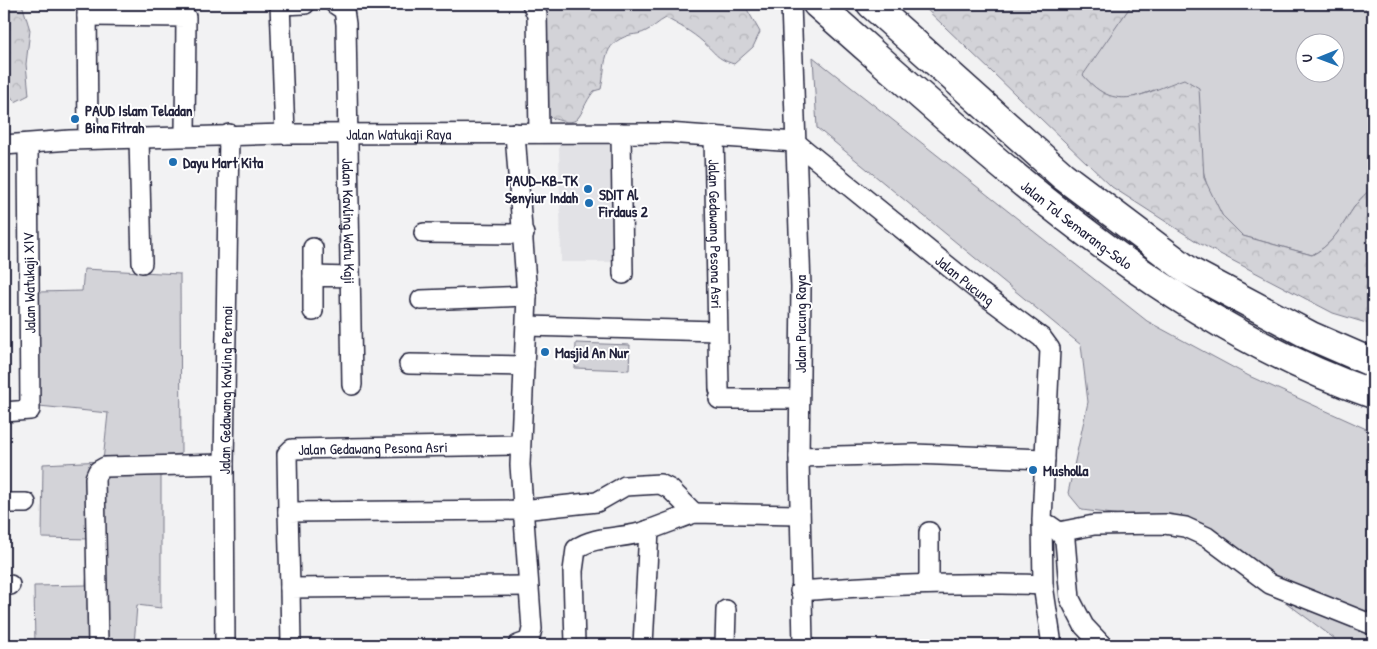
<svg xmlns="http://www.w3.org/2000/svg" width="1377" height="649" font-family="'Patrick Hand',sans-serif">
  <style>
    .built { fill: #e2e2e6 }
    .grass { fill: #d3d3d8; stroke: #7a7a8a; fill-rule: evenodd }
    .forest { fill: url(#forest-crowns); stroke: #7a7a8a }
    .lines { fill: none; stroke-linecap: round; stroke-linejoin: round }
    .minor-casing { stroke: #22223b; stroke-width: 22 }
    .motorway-casing { stroke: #22223b; stroke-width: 31 }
    .minor { stroke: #fff; stroke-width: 19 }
    .motorway { stroke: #fff; stroke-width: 28 }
    .poi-dot { fill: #1f6fb2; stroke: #fff; stroke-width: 2 }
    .labels { text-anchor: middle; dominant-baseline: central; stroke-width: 4; stroke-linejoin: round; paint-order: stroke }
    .poi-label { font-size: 15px; font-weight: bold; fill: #22223b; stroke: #fff; text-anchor: start }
    .street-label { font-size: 15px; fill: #22223b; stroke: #fff }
  </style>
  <defs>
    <pattern id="forest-crowns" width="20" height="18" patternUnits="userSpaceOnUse" patternTransform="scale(1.25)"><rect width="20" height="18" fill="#d3d3d8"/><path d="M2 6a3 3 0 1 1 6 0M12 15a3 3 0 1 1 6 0" fill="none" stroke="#b5b5ba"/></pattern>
  </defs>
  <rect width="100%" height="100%" fill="#f2f2f3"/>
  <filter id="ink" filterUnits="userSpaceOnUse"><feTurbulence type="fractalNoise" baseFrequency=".02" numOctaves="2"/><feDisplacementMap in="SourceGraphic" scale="10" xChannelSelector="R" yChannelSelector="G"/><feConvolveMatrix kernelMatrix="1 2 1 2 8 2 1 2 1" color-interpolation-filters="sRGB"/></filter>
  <g filter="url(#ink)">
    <path class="built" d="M 559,145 L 618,145 L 619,262 L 561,262 Z"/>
    <g class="grass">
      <path d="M 1132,4 L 1373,4 L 1373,188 C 1346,206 1345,238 1312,255 L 1243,236 L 1232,227 L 1222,215 L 1207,186 L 1203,170 L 1154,90 C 1123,103 1105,102 1082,74 ZM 1304,42 L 1334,42 L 1334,72 L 1304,72 Z"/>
      <path d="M 813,57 L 1147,321 L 1249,376 L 1373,432 L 1373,645 L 1338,645 L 1335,639 L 1252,577 L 1205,526 L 1082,510 L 1068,493 L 1088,402 L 1081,345 L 817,128 Z"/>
      <path d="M 84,269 L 180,274 L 181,454 L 161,456 L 161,608 L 137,605 L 134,645 L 35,645 L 34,586 L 86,585 L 89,539 L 42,538 L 43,464 L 103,461 L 108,413 L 39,406 L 37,292 L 82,291 Z"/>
      <path d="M 576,343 L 630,345 L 629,370 L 575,368 Z"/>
    </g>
    <g class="forest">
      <path d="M 4,4 L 22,4 L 30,30 L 26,64 L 29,95 L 15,102 L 5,88 Z"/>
      <path d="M 541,4 L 744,4 L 760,32 L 753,47 L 734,64 C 715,58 717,54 703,42 C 692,32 679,25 666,18 C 658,22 653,28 646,31 C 641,34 636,34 630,35 C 600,44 607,64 601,89 L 594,91 C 575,115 586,132 544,115 Z"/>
      <path d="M 921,4 L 1132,4 L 1083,75 C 1116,115 1143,93 1184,79 L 1199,88 L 1204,178 L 1222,215 L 1243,236 L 1312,255 C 1345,238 1346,206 1373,188 L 1373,256 L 1371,258 L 1373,261 L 1373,325 L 1333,313 L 1199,243 L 1112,187 Z"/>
    </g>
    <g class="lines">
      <defs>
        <g id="minor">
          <path d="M 280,4 L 285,134"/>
          <path id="s1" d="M 335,4 L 344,10 L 346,24 L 352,385"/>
          <path d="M 532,4 L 537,15 L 539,133"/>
          <path d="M 791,4 L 801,287 L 799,457 L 803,645"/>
          <path d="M 87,5 L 88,139"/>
          <path d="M 280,5 L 305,4"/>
          <path d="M 87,16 L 186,17 L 185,135"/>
          <path d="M 515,133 L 527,296 L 520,465 L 532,629 L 529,641 L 518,645"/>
          <path d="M 621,133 L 623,274"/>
          <path id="s2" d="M 714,136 L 719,389"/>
          <path d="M 139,137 L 142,263"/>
          <path id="s3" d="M 795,142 L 975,288 L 1042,338 L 1050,349 L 1042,520 L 1043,585 L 1052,645"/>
          <path id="s4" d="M 4,145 L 70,140 L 285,134 L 667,133 L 795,142"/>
          <path d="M 424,233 L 524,234"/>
          <path d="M 313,248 L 313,276"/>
          <path d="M 421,300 L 527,296"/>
          <path d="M 313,311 L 313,276 L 350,277"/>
          <path d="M 527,326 L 717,331"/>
          <path d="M 409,364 L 524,366"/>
          <path d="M 719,399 L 799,399"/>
          <path d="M 4,412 L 30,410 L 28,144"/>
          <path d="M 799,457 L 914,454 L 1045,459"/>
          <path d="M 4,503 L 26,503"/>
          <path id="s5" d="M 288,512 L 287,454 L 292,449 L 520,445"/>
          <path d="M 1049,525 L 1059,532 L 1065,540 L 1070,599 L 1084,626 L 1102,645"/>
          <path d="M 929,532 L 929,584"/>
          <path d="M 1059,532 L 1094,525 L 1165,524 L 1185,527 L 1207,537 L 1270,584 L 1373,625"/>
          <path d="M 4,585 L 10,585"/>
          <path d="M 290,588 L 288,512 L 522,510 L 597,502 L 625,486 L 660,484 L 670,489 L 694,513"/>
          <path d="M 800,591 C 881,585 962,582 1043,585"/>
          <path d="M 98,645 L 95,478 L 98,471 L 105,467 L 224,464"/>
          <path id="s6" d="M 225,645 L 224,464 L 229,134"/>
          <path d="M 291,645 L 290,588 L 528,586"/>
          <path d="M 575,645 L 573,571 L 576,549 C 596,534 625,540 649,530"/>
          <path d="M 643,645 L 649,530 L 694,513 L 799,515"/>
          <path d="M 725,645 L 726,610"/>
        </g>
        <g id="motorway">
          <path id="s7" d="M 817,4 C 984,150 1159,320 1373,394"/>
          <path d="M 871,4 L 1063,176 L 1189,271 L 1311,336 L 1373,363"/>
        </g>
      </defs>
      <use href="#minor" class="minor-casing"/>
      <use href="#motorway" class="motorway-casing"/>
      <use href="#minor" class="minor"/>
      <use href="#motorway" class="motorway"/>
    </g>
  </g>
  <g class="poi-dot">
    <circle cx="75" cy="119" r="5"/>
    <circle cx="173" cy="162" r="5"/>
    <circle cx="588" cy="189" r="5"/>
    <circle cx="589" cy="203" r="5"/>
    <circle cx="545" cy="352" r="5"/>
    <circle cx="1033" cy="470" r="5"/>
  </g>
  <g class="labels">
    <g class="poi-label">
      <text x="85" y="110">PAUD Islam Teladan<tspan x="85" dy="17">Bina Fitrah</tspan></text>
      <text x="183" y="162">Dayu Mart Kita</text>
      <text x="578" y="180" text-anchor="end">PAUD-KB-TK<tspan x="578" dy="17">Senyiur Indah</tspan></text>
      <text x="599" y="194">SDIT Al<tspan x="599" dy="17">Firdaus 2</tspan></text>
      <text x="555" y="352">Masjid An Nur</text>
      <text x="1043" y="470">Musholla</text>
    </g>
    <g class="street-label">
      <text stroke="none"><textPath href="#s4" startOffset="395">Jalan Watukaji Raya</textPath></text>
      <text stroke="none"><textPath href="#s1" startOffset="222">Jalan Kavling Watu Kaji</textPath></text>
      <text stroke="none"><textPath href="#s7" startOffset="341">Jalan Tol Semarang–Solo</textPath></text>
      <text stroke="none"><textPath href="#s2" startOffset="98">Jalan Gedawang Pesona Asri</textPath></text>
      <text stroke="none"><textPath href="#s3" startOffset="219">Jalan Pucung</textPath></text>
      <text transform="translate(29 283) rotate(-91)">Jalan Watukaji XIV</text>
      <text transform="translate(800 324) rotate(-90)">Jalan Pucung Raya</text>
      <text stroke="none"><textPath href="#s6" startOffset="255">Jalan Gedawang Kavling Permai</textPath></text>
      <text stroke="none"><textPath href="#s5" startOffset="146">Jalan Gedawang Pesona Asri</textPath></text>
    </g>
  </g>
  <rect width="1377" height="649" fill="none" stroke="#fff" stroke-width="20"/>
  <rect x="10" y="10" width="1357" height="629" fill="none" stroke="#22223b" stroke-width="2" filter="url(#ink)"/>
  <g transform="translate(1320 58) rotate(269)"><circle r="24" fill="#ffffff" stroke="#a7a7b1"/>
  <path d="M0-4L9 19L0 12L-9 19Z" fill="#1f6fb2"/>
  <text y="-8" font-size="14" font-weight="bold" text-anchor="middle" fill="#22223b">U</text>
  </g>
</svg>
